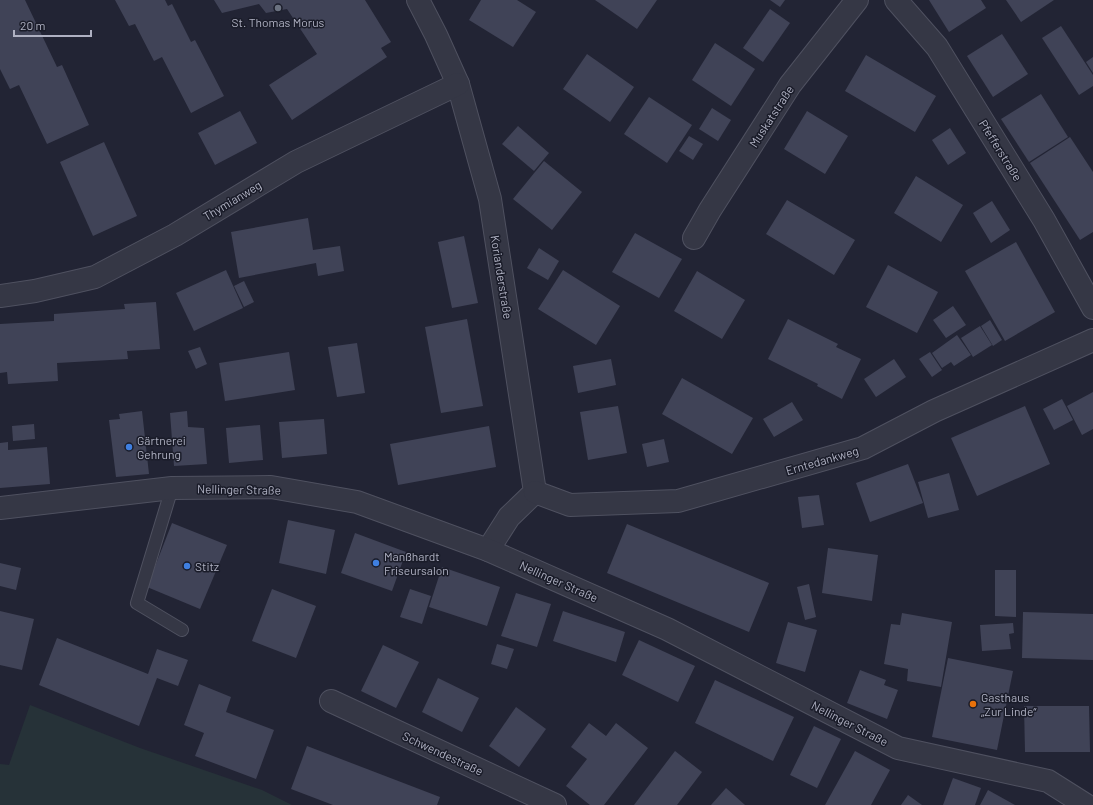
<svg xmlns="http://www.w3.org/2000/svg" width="1093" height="805" font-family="Barlow,sans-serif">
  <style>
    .green { fill: #263238 }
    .building { fill: #404357 }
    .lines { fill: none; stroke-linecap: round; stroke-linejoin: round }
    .service-casing { stroke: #4f5160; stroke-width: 14 }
    .minor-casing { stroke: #4f5160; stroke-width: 24 }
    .service { stroke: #353745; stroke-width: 12 }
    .minor { stroke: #353745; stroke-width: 22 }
    .worship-dot { fill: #6b7280; stroke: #1a1c29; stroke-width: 1.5 }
    .shop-dot { fill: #3f7fe0; stroke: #1a1c29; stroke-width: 1.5 }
    .food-dot { fill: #e8710a; stroke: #1a1c29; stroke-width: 1.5 }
    .labels { text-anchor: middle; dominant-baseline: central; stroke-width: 3; stroke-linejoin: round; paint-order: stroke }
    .poi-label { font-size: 12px; fill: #afb1c2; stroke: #1a1c29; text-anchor: start }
    .street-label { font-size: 12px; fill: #afb1c2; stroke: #1a1c29 }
  </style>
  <rect width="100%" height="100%" fill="#222434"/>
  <path class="green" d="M 30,705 L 140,748 L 262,790 L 292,805 L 0,805 L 0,764 L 9,765 Z"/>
  <g class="building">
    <path d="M 0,0 L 25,0 L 57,67 L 62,65 L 89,125 L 47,144 L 19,85 L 10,89 L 0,69 Z"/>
    <path d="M 115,0 L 165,0 L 168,6 L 172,4 L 191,42 L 195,40 L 224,96 L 191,113 L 162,57 L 154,61 L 135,24 L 129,26 Z"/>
    <path d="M 214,0 L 365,0 L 391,42 L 381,48 L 387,57 L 292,120 L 269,85 L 317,54 L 287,9 L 266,13 L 259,4 L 222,13 Z"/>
    <path d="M 481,0 L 517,0 L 536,12 L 513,47 L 469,20 Z"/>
    <path d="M 595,0 L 657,0 L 637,29 Z"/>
    <path d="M 770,0 L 785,0 L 780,7 Z"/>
    <path d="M 929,0 L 981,0 L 986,8 L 949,32 Z"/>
    <path d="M 1006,0 L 1054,0 L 1021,22 Z"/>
    <path d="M 770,9 L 790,23 L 763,62 L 743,48 Z"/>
    <path d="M 1061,26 L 1093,75 L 1093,86 L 1079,95 L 1042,38 Z"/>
    <path d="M 1002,34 L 1028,74 L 993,97 L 967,56 Z"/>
    <path d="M 715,43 L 755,69 L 731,106 L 692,80 Z"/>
    <path d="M 587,54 L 634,87 L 610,122 L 563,89 Z"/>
    <path d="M 866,55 L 936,96 L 915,132 L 845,91 Z"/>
    <path d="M 1093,57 L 1093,73 L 1086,62 Z"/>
    <path d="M 1041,94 L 1068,137 L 1029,162 L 1001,119 Z"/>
    <path d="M 649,97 L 692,125 L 667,163 L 624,134 Z"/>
    <path d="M 712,108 L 731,120 L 718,141 L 699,129 Z"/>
    <path d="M 240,111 L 257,143 L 215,165 L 198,133 Z"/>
    <path d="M 807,111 L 848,136 L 825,174 L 784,149 Z"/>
    <path d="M 518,126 L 549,153 L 534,171 L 502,144 Z"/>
    <path d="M 950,128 L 966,153 L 948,165 L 932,140 Z"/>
    <path d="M 689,136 L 703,144 L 693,160 L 679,151 Z"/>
    <path d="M 1070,137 L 1093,172 L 1093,232 L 1080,240 L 1030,163 Z"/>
    <path d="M 104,142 L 137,216 L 93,236 L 60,162 Z"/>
    <path d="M 544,161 L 582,192 L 552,230 L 513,199 Z"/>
    <path d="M 916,176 L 963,205 L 941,242 L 894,213 Z"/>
    <path d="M 787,200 L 855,240 L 834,275 L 766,234 Z"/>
    <path d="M 992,201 L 1010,230 L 991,243 L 973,213 Z"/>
    <path d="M 308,218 L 313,250 L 340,246 L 344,271 L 318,276 L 316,263 L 239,278 L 231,232 Z"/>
    <path d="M 635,233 L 682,259 L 659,298 L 612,272 Z"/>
    <path d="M 464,236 L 478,303 L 452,308 L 438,242 Z"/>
    <path d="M 1016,242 L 1055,312 L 1005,341 L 965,271 Z"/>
    <path d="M 539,248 L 559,261 L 548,280 L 527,268 Z"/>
    <path d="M 888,265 L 938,292 L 917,333 L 866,307 Z"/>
    <path d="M 226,270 L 243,308 L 194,331 L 176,293 Z"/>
    <path d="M 563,270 L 620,306 L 596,345 L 538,309 Z"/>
    <path d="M 697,271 L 745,300 L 722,339 L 674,311 Z"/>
    <path d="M 244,281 L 254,302 L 244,307 L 234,286 Z"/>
    <path d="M 156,302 L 160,349 L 127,351 L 128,359 L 57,363 L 58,381 L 8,384 L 7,372 L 0,373 L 0,324 L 54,321 L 54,314 L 125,309 L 124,304 Z"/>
    <path d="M 953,306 L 966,325 L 946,338 L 933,320 Z"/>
    <path d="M 467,319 L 483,406 L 441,413 L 425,327 Z"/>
    <path d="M 788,319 L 838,344 L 836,347 L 861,359 L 842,399 L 817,386 L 818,384 L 768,359 Z"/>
    <path d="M 990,320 L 1002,340 L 993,346 L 981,326 Z"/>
    <path d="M 980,326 L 992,345 L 973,357 L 961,338 Z"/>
    <path d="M 957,335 L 971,355 L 954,366 L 951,362 L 942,368 L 932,353 Z"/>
    <path d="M 357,343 L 365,393 L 337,397 L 328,347 Z"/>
    <path d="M 200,347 L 207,364 L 196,369 L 188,351 Z"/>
    <path d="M 289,352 L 295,390 L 225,401 L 219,363 Z"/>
    <path d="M 930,352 L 942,370 L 932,377 L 919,359 Z"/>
    <path d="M 611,359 L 616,385 L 578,393 L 573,366 Z"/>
    <path d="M 894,359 L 906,377 L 876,397 L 864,379 Z"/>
    <path d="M 682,378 L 753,418 L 732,454 L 662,414 Z"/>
    <path d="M 1093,392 L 1093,429 L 1082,435 L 1067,406 Z"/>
    <path d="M 1062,399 L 1073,420 L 1054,430 L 1043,409 Z"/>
    <path d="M 792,402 L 803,420 L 774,437 L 763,419 Z"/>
    <path d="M 618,406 L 627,453 L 588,460 L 580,412 Z"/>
    <path d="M 1025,406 L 1050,464 L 977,496 L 951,438 Z"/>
    <path d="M 142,411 L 149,474 L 116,477 L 109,420 L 120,419 L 119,414 Z"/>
    <path d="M 187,411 L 188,427 L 204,428 L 207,464 L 174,466 L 170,413 Z"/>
    <path d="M 324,419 L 327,454 L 282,458 L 279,422 Z"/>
    <path d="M 34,424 L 35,439 L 13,441 L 12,426 Z"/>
    <path d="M 260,425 L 263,460 L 229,463 L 226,428 Z"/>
    <path d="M 489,426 L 496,467 L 398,485 L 390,444 Z"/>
    <path d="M 664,439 L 669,462 L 647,467 L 642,444 Z"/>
    <path d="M 8,442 L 8,450 L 47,447 L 50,484 L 0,488 L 0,443 Z"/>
    <path d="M 908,464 L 923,503 L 870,522 L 856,483 Z"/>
    <path d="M 949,473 L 959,510 L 928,518 L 918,482 Z"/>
    <path d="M 819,495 L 824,525 L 802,528 L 798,497 Z"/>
    <path d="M 288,520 L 335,530 L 326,574 L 279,563 Z"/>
    <path d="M 172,523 L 227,545 L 200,609 L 147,587 Z"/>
    <path d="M 627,524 L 769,583 L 749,632 L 607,573 Z"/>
    <path d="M 355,533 L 406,552 L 392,591 L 341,573 Z"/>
    <path d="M 828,548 L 878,555 L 872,601 L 822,593 Z"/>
    <path d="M 0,563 L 21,568 L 16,590 L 0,586 Z"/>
    <path d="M 442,567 L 500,587 L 487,626 L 429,607 Z"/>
    <path d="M 995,570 L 1016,570 L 1016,617 L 995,616 Z"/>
    <path d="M 809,584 L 816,617 L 805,620 L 797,587 Z"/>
    <path d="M 272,589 L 316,606 L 296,658 L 252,641 Z"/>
    <path d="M 410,589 L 431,596 L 422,624 L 400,617 Z"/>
    <path d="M 516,593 L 551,604 L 537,647 L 501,636 Z"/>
    <path d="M 0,611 L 34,619 L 22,670 L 0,665 Z"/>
    <path d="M 563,611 L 625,632 L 616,662 L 553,641 Z"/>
    <path d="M 1023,612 L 1093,614 L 1093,660 L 1022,658 Z"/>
    <path d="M 902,613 L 952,622 L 941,687 L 907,681 L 908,669 L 884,664 L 891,624 L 900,625 Z"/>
    <path d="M 788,622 L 817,630 L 805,672 L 776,663 Z"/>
    <path d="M 1013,623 L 1014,633 L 1009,634 L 1011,649 L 982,651 L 980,625 Z"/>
    <path d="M 57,638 L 148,674 L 157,649 L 188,660 L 178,686 L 157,678 L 139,726 L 39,685 Z"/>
    <path d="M 639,640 L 695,666 L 678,702 L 622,675 Z"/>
    <path d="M 497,644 L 514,649 L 507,669 L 491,664 Z"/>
    <path d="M 383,645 L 419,662 L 396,708 L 361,691 Z"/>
    <path d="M 948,658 L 1013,671 L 997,750 L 932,737 Z"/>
    <path d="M 860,670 L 886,680 L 884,685 L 898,690 L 887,719 L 847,703 Z"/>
    <path d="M 438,678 L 479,698 L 462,732 L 422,712 Z"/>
    <path d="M 715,680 L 794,717 L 773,761 L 695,723 Z"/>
    <path d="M 199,684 L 231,697 L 226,712 L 274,730 L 256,779 L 195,756 L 204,733 L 184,725 Z"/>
    <path d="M 1024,706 L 1089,706 L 1090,752 L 1025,752 Z"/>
    <path d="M 516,707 L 546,729 L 519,767 L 489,746 Z"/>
    <path d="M 589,723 L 606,736 L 616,723 L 648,748 L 604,805 L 590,805 L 566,786 L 587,759 L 571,747 Z"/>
    <path d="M 814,726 L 841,739 L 817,788 L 790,775 Z"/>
    <path d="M 307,746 L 440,797 L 437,805 L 333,805 L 291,789 Z"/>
    <path d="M 675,751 L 702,772 L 677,805 L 634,805 Z"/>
    <path d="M 855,751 L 890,770 L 871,805 L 825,805 Z"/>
    <path d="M 953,778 L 981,788 L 975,805 L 943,805 Z"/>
    <path d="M 726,788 L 745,805 L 711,805 Z"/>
    <path d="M 988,790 L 1015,805 L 980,805 Z"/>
    <path d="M 908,795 L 922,805 L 901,805 Z"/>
  </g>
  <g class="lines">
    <defs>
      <path id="service" d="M 172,488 L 137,603 L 182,630"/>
      <g id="minor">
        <path d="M 418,0 L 436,35 L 458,84 L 490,199 L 535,492 L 509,517 L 488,550"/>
        <path d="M 896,0 L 937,47 L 1044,220 L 1093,308"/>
        <path d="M 694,238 L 710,210 L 790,85 L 857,0"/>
        <path d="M 0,296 L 35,291 L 95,277 L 175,235 L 296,162 L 458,84"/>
        <path d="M 535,492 L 570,505 L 678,501 L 863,448 L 934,411 L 1093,340"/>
        <path d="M 0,508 L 172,488 L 271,487 L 357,502 L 488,550 L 667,629 L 898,748 L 1048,781 L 1086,805"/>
        <path d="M 331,701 L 555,805"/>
      </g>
    </defs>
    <use href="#service" class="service-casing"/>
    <use href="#minor" class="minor-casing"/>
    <use href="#service" class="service"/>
    <use href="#minor" class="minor"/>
  </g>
  <circle class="worship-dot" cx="278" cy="8" r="4"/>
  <g class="shop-dot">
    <circle cx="129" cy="447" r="4"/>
    <circle cx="376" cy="563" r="4"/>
    <circle cx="187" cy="566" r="4"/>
  </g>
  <circle class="food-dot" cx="973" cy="704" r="4"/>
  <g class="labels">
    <g class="poi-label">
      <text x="278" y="22" text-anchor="middle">St. Thomas Morus</text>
      <text x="137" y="440">Gärtnerei<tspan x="137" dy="14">Gehrung</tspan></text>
      <text x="384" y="556">Manßhardt<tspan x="384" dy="14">Friseursalon</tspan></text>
      <text x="195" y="566">Stitz</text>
      <text x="981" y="697">Gasthaus<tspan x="981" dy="14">„Zur Linde“</tspan></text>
    </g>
    <g class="street-label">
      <text transform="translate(771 116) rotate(-57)">Muskatstraße</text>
      <text transform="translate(1001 150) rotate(58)">Pfefferstraße</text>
      <text transform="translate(232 200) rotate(-31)">Thymianweg</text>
      <text transform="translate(502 277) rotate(81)">Korianderstraße</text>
      <text transform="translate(822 460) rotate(-16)">Erntedankweg</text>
      <text transform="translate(239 489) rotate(1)">Nellinger Straße</text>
      <text transform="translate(559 581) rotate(24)">Nellinger Straße</text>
      <text transform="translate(850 723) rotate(27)">Nellinger Straße</text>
      <text transform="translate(443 753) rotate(25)">Schwendestraße</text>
    </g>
  </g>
  <path d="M14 30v6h77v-6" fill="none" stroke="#afb1c2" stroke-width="2"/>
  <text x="20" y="30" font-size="12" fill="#afb1c2" stroke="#1a1c29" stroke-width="3" paint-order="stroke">20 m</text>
</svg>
